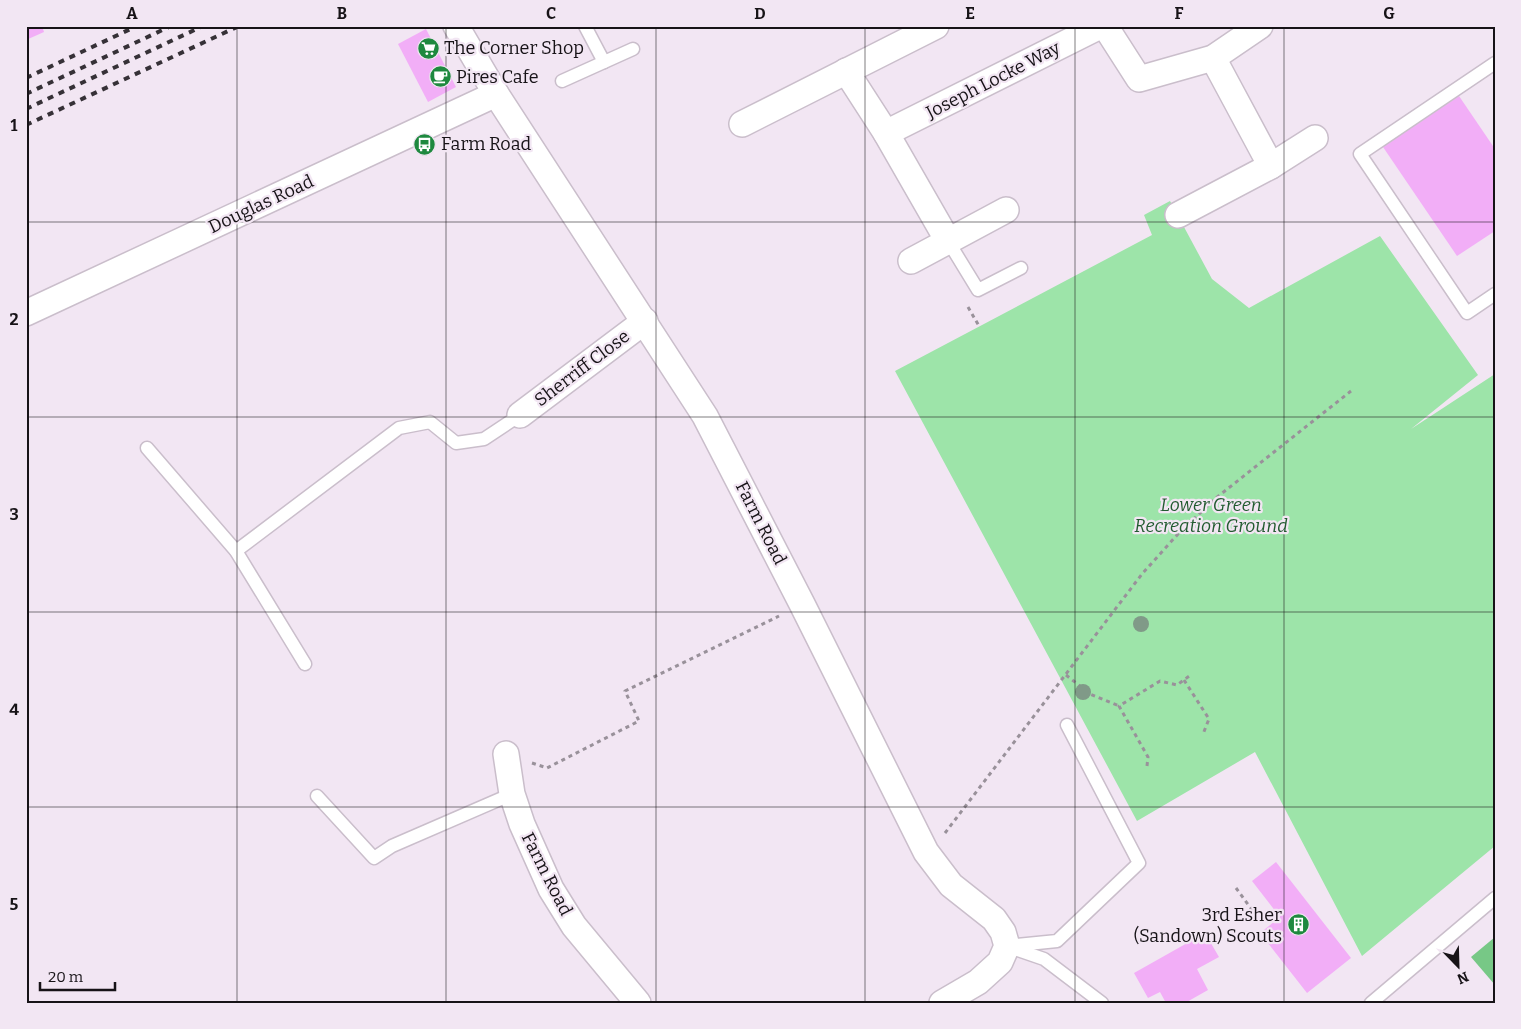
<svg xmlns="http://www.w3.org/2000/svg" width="1521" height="1029" font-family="Bitter,serif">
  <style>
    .green { fill: #9de4a9 }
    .water { fill: #77c886 }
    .building { fill: #f2aef7 }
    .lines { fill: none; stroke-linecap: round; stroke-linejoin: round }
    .lane-casing { stroke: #cabecb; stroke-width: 15 }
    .street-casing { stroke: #cabecb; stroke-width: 28 }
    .path { stroke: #99919a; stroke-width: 3; stroke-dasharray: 4 4; stroke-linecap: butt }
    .lane { stroke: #fff; stroke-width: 12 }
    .street { stroke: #fff; stroke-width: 25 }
    .rail { stroke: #363137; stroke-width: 4; stroke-dasharray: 6 6; stroke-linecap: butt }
    .tree { fill: #809a88 }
    .grid { fill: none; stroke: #171317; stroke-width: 1; stroke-opacity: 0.55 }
    .labels { text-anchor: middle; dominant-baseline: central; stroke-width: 4.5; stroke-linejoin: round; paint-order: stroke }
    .poi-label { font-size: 18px; fill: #171317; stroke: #f2e6f3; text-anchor: start }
    .street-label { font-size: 18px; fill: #171317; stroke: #f2e6f3 }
    .park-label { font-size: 18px; font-style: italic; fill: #225b30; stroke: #f2e6f3 }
    .neatline { fill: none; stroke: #171317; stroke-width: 2 }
    .grid-label { font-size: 16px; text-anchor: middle; font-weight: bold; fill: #171317 }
  </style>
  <rect width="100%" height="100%" fill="#f2e6f3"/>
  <path class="green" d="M 1170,201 L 1212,279 L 1249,308 L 1380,236 L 1478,375 L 1411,429 L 1495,374 L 1495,846 L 1362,956 L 1255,752 L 1137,821 L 895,371 L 1152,235 L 1144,215 Z"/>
  <path class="water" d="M 1495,937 L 1495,985 L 1471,957 Z"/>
  <g class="building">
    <path d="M 26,26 L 42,26 L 44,32 L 26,40 Z"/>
    <path d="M 426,29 L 456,87 L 428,102 L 398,44 Z"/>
    <path d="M 1459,96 L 1495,149 L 1495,231 L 1457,256 L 1383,147 Z"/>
    <path d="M 1276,862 L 1351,958 L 1307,993 L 1260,933 L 1280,917 L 1252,881 Z"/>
    <path d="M 1205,933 L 1219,957 L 1197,969 L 1208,990 L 1185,1003 L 1166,1003 L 1160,992 L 1148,998 L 1134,973 Z"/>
  </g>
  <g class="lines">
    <defs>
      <g id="lane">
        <path d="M 585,26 L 604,62"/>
        <path d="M 1495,63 L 1360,154 L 1467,313 L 1495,294"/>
        <path d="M 562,81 L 633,49"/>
        <path d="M 948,241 L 978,290 L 1021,268"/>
        <path d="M 147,448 L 236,551 L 305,664"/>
        <path d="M 236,551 L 399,428 L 430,422 L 456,443 L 484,439 L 520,415"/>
        <path d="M 317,796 L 374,858 L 392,846 L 512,794"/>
        <path d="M 1007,946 L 1057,941 L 1139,863 L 1067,725"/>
        <path d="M 1012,948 L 1044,959 L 1102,1003"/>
        <path d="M 1371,1003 L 1495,898"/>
      </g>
      <g id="street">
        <path d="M 456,26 L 496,94 L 705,416 L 802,604 L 926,852 L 951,885 L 994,919 L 1003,932 L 1007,946 L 1000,962 L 978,982 L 942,1003"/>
        <path d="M 1105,26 L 1139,79 L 1213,58 L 1260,26"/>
        <path d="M 1213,58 L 1271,166"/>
        <path d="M 846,71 L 886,133 L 948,241"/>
        <path d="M 742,124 L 936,26"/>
        <path d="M 886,133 L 1100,26"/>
        <path d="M 1178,215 L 1271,166 L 1315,138"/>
        <path d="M 911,261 L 1006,210"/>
        <path d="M 26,313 L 496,94"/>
        <path d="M 520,415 L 645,321"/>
        <path d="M 506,754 L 512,794 L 522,824 L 551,889 L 574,926 L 638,1003"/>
      </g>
    </defs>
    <use href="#lane" class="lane-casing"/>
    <use href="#street" class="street-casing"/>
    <g class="path">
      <path d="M 968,307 L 979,326"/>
      <path d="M 1066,675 L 1090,694 L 1119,706"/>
      <path d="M 1184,680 L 1209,719 L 1203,734"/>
      <path d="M 532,763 L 547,768 L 639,721 L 625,691 L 779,616"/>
      <path d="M 1147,766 L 1148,757 L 1119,706 L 1160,681 L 1177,685 L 1192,674"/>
      <path d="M 945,833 L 1142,574 L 1178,534 L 1216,498 L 1351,391"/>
      <path d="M 1236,888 L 1260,921"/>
    </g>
    <use href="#lane" class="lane"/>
    <use href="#street" class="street"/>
    <g class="rail">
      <path d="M 26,78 L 137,26"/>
      <path d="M 26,94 L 171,26"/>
      <path d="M 26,109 L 203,26"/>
      <path d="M 26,125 L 239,26"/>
    </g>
  </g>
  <g class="tree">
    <circle cx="1141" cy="624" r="8"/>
    <circle cx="1083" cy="692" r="8"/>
  </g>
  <path class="grid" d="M 237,26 L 237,1003M 446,26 L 446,1003M 656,26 L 656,1003M 865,26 L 865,1003M 1075,26 L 1075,1003M 1284,26 L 1284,1003M 26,222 L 1495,222M 26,417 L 1495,417M 26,612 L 1495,612M 26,807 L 1495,807"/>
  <defs>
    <symbol id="supermarket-disc" viewBox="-11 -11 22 22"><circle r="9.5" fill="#1e893f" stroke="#f2e6f3"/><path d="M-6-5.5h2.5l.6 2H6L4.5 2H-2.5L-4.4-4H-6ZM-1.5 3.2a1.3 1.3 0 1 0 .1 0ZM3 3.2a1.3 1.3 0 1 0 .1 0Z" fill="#fff"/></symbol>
    <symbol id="cafe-disc" viewBox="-11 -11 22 22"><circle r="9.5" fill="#1e893f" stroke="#f2e6f3"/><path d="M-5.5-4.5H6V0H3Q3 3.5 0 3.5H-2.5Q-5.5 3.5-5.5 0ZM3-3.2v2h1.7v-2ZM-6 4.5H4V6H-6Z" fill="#fff"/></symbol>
    <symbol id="bus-disc" viewBox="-11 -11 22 22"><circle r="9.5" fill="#1e893f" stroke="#f2e6f3"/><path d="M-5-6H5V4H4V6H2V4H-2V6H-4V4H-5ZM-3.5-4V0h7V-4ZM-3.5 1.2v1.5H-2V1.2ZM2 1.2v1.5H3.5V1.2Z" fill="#fff"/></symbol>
    <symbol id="building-disc" viewBox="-11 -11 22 22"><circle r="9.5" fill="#1e893f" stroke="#f2e6f3"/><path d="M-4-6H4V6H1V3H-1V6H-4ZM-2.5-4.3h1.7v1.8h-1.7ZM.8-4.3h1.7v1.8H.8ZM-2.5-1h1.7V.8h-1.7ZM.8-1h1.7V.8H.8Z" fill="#fff"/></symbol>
  </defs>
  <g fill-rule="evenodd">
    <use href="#supermarket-disc" x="416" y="36" width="25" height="25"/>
    <use href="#cafe-disc" x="428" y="64" width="25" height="25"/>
    <use href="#bus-disc" x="412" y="132" width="25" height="25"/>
    <use href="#building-disc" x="1286" y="912" width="25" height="25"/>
  </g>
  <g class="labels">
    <g class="poi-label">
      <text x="444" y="48">The Corner Shop</text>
      <text x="456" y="77">Pires Cafe</text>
      <text x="441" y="144">Farm Road</text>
      <text x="1282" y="915" text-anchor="end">3rd Esher<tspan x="1282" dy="21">(Sandown) Scouts</tspan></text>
    </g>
    <g class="street-label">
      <text transform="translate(993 80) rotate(-27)">Joseph Locke Way</text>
      <text transform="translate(261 204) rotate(-25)">Douglas Road</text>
      <text transform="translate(582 368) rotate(-37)">Sherriff Close</text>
      <text transform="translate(761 523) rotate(63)">Farm Road</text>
      <text transform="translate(547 874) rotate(63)">Farm Road</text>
    </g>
    <g class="park-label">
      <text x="1211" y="505">Lower Green<tspan x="1211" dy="21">Recreation Ground</tspan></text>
    </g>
  </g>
  <rect width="1521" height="1029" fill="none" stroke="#f2e6f3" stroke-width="55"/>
  <g transform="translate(1458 966) rotate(157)" stroke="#f2e6f3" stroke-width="4" paint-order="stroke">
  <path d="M0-4L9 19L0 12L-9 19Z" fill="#171317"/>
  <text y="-8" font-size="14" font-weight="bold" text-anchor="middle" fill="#171317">N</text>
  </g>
  <path d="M40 982v8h75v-8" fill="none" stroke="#171317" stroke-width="2.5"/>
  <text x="48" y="982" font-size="15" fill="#171317" stroke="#f2e6f3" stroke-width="4" paint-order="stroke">20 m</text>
  <rect x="28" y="28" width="1466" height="974" class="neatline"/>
  <g class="grid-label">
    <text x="132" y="19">A</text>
    <text x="342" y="19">B</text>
    <text x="551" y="19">C</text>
    <text x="760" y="19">D</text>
    <text x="970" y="19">E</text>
    <text x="1179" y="19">F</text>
    <text x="1389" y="19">G</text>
    <text x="14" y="131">1</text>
    <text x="14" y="325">2</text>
    <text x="14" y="520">3</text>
    <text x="14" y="715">4</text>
    <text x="14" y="910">5</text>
  </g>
</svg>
